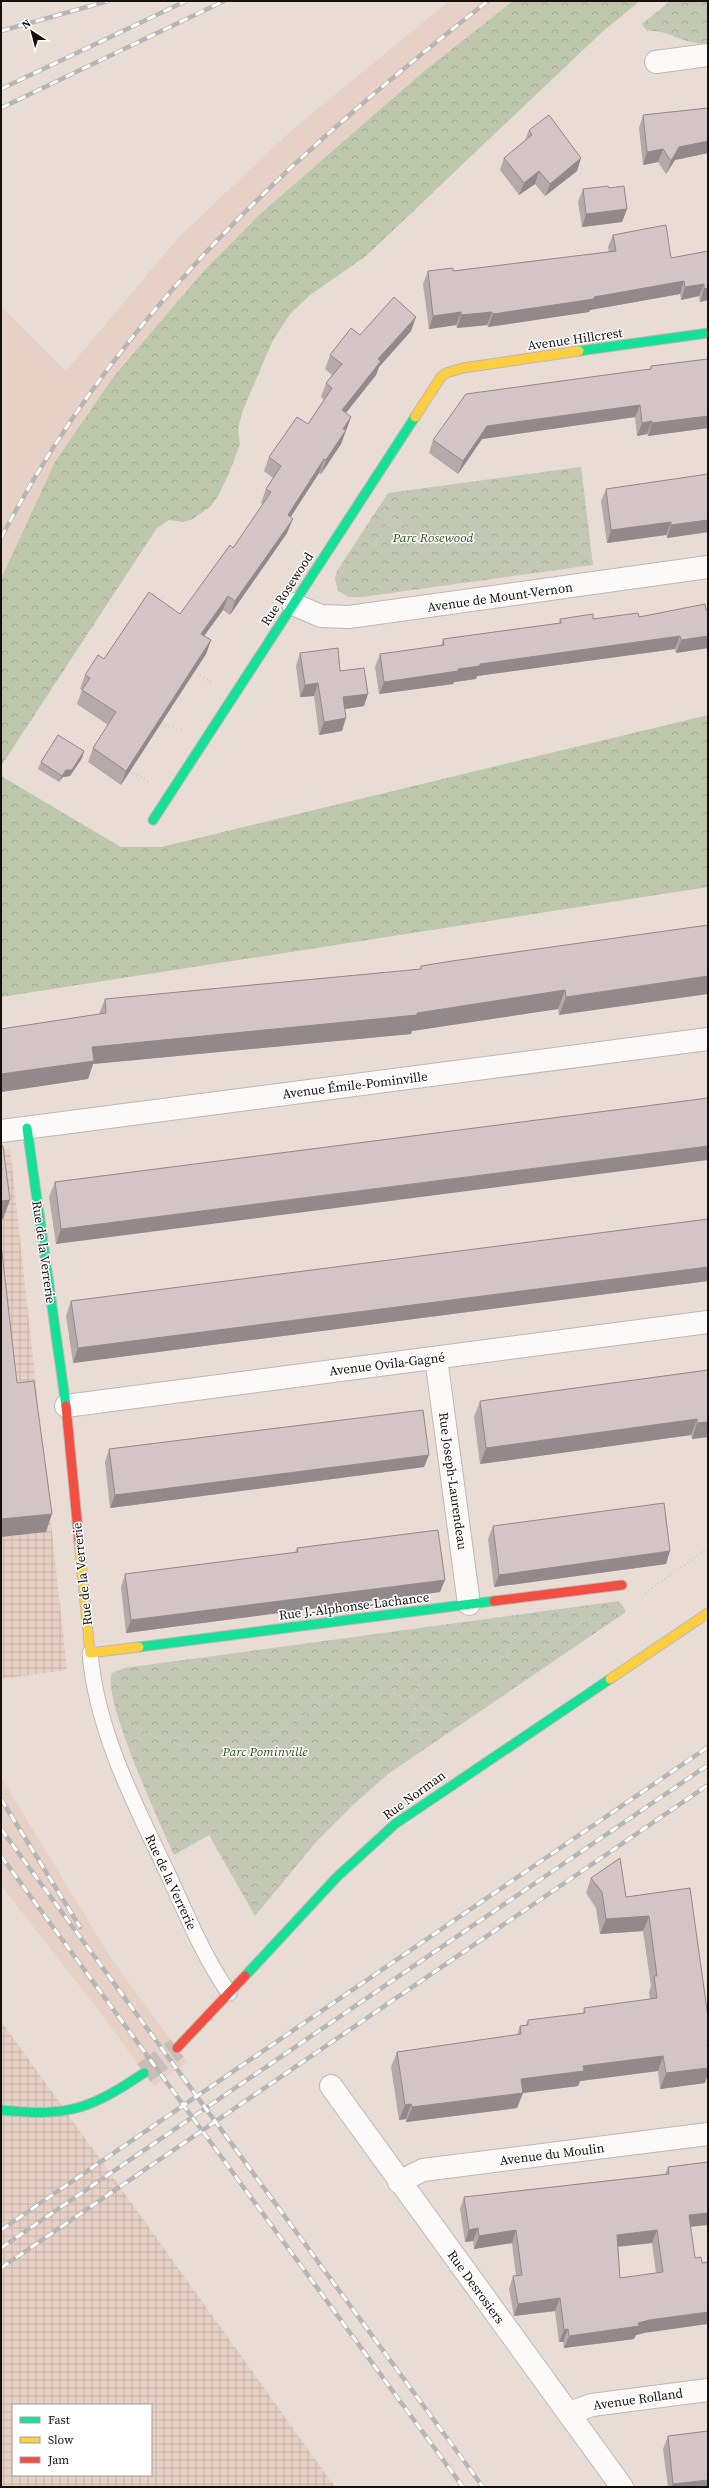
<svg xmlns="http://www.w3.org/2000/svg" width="709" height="2488" font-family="'Source Serif 4',serif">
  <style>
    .built { fill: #e7d1c6 }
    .industrial { fill: url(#industrial-grid); fill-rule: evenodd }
    .forest { fill: url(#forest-crowns) }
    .park { fill: url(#park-crowns) }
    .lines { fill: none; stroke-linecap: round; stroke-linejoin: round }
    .secondary-tunnel { stroke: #c9bdb7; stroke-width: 22; stroke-dasharray: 22 11; stroke-linecap: butt }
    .lane-casing { stroke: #c1b7b2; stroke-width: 17 }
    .street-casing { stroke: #c1b7b2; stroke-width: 24 }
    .fast-casing { stroke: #c1b7b2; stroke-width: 11 }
    .slow-casing { stroke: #c1b7b2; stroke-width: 11 }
    .jam-casing { stroke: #c1b7b2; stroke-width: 11 }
    .path { stroke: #cfccca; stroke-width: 2.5; stroke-dasharray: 1 3; stroke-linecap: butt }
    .lane { stroke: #fcfaf9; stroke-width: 15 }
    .street { stroke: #fcfaf9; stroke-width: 22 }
    .fast { stroke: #16e098; stroke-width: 9 }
    .slow { stroke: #ffcf43; stroke-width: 9 }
    .jam { stroke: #f24e42; stroke-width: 9 }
    .rail-casing { stroke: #b8b6b4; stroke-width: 4.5 }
    .rail { stroke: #fff; stroke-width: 3; stroke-dasharray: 9; stroke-linecap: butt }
    .wall { fill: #b5a9a9; fill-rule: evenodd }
    .shaded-wall { fill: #94898a }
    .building { fill: #d3c4c5; stroke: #94898a; fill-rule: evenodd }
    .labels { text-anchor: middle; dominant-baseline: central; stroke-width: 3; stroke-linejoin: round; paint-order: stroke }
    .street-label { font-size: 13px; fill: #170f0c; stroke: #fff }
    .park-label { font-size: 13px; font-style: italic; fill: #2f5316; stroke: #fff }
  </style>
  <defs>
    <pattern id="industrial-grid" width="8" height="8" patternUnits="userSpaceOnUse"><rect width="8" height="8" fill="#e7d1c6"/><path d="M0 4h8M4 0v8" fill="none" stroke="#c5b2a9"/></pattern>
    <pattern id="forest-crowns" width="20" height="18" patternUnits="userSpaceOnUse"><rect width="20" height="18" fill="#bdc7ac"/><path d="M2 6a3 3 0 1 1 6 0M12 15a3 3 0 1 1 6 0" fill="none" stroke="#a2aa93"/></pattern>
    <pattern id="park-crowns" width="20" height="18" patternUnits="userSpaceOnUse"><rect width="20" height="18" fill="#c2c8b3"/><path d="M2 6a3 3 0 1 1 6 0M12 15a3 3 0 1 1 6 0" fill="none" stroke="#a6ab99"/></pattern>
  </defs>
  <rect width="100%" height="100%" fill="#e8dcd5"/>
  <g class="built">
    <path d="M 449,1 L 513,1 L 423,72 L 259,215 L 201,274 L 114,376 L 1,579 L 1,306 L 66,371 L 179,237 L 293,129 Z"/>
    <path d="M 1,1777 L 110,1957 L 187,2062 L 154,2086 L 96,2007 L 1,1885 Z"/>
  </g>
  <g class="industrial">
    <path d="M 10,1149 L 67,1670 L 1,1679 L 1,1150 Z"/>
    <path d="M 1,2021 L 335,2487 L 1,2487 ZM 13,2405 L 151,2405 L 151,2475 L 13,2475 Z"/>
  </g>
  <g class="forest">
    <path d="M 513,1 L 640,1 L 602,32 L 366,256 L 310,295 L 290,314 L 272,342 L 243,410 L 238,428 L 240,444 L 230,471 L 218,496 L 211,506 L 193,519 L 183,522 L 169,520 L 157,528 L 1,766 L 1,579 L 55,462 L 114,376 L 201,274 L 259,215 L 423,72 Z"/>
    <path d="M 708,715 L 708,887 L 1,997 L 1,776 L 121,847 L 161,847 Z"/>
  </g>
  <g class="park">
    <path d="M 670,1 L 708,1 L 708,43 C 683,46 669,29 647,31 L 642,24 Z"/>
    <path d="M 581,467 L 593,565 L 362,597 L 349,597 L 338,591 L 335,579 L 337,571 L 388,493 Z"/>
    <path d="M 619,1601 L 626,1612 L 388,1774 L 353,1805 L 316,1842 L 255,1916 L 209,1835 L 174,1855 C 161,1826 101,1697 112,1673 L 124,1668 Z"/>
  </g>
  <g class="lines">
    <path class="secondary-tunnel" d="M 144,2073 L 177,2048"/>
    <defs>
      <path id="lane" d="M 90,1653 C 97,1732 134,1802 167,1872 C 186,1913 203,1956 229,1993"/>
      <g id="street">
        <path d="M 656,62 L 708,55"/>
        <path d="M 293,604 L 321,616 L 349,617 L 708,567"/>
        <path d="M 1,1131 L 708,1039"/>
        <path d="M 436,1358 L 469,1604"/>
        <path d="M 66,1406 L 708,1322"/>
        <path d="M 331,2086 L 622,2487"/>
        <path d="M 399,2182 L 423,2170 L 708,2134"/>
        <path d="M 569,2413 L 592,2405 L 708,2390"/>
      </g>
      <g id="fast">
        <path d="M 579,351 L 708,333"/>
        <path d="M 153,820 L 415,417"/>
        <path d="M 27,1128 L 66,1406"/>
        <path d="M 139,1647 L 494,1601"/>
        <path d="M 245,1976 L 337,1877 L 395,1824 L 610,1679"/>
        <path d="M 1,2110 C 67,2117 89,2110 144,2073"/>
      </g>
      <g id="slow">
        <path d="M 415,417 L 441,377 L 446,373 L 463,368 L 579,351"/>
        <path d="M 79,1541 L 90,1653 L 139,1647"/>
        <path d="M 610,1679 L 708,1613"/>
      </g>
      <g id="jam">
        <path d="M 66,1406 L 79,1541"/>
        <path d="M 494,1601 L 622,1585"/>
        <path d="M 177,2048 L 245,1976"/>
      </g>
    </defs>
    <use href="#lane" class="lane-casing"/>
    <use href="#street" class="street-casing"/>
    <use href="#fast" class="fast-casing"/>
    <use href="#slow" class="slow-casing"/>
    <use href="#jam" class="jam-casing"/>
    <g class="path">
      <path d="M 383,511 C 399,521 415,533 433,541 C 446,546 464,550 479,549 C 501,549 526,543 540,566"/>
      <path d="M 374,546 L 381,532 L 394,518"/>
      <path d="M 200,675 L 213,684"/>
      <path d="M 161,724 L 182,730"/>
      <path d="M 130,771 L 148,782"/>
      <path d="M 645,1593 L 708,1548"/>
      <path d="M 498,1626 L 512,1641"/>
      <path d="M 400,1664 L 402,1673"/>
      <circle cx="405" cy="1685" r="13"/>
      <path d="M 418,1685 L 425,1685"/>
      <path d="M 391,1697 L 396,1694"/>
      <path d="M 411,1697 L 424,1709 L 442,1715 L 429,1729 L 410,1730 L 415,1710 Z"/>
      <path d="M 312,1698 L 318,1704"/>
      <path d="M 126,1722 L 157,1738 L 186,1746 L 217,1748 L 248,1743 L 287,1727 L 332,1695 L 392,1666 L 400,1664 L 427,1665 L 462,1659 L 494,1661 L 507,1656 L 512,1641 L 517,1636 L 554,1633 L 575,1626 L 595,1623 L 613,1617 L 622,1611"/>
    </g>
    <use href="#lane" class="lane"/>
    <use href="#street" class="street"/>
    <use href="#fast" class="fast"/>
    <use href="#slow" class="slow"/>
    <use href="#jam" class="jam"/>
    <defs>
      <g id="rail">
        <path d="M 1,31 L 108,1"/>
        <path d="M 1,89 L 186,1"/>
        <path d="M 1,108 L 224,1"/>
        <path d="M 1,538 C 118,313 292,155 488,1"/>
        <path d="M 1,1799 L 80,1927"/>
        <path d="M 1,1829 L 483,2487"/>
        <path d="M 1,1856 L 463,2487"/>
        <path d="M 1,2230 L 708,1747"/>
        <path d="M 1,2248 L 708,1765"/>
        <path d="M 1,2268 L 708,1785"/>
      </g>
    </defs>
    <use href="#rail" class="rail-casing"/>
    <use href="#rail" class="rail"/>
  </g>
  <g class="wall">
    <path d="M 708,108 L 708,153 L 675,160 L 666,174 L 658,162 L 643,165 L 639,128 L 643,115 Z"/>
    <path d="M 529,130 L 581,158 L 577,171 L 545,196 L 535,184 L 519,195 L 500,170 L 504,158 L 525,140 Z"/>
    <path d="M 583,189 L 627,209 L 622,222 L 582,227 L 578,202 Z"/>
    <path d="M 613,235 L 671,258 L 708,251 L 708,300 L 700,302 L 699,296 L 681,300 L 680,294 L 590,310 L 589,312 L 488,327 L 487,325 L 457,328 L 456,325 L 429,329 L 423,284 L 428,271 L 453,271 L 609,252 L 608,247 Z"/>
    <path d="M 411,331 L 379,367 L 376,375 L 346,413 L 351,417 L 341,444 L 321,474 L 319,473 L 290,517 L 287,533 L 230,615 L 223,610 L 204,636 L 211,640 L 206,654 L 121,785 L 88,762 L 93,748 L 108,725 L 77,704 L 82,690 L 80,689 L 85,675 L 104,659 L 180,614 L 233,548 L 263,504 L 261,503 L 266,489 L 273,478 L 264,471 L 269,457 L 308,424 L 324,400 L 321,397 L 326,383 L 332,375 L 325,369 L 330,355 L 360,335 Z"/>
    <path d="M 708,359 L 708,428 L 648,436 L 647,434 L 637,436 L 635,417 L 482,439 L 458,474 L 429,453 L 433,440 L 635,371 L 650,369 L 651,366 Z"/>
    <path d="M 708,474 L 708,532 L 667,538 L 666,535 L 607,543 L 601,501 L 606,489 Z"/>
    <path d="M 708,610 L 708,648 L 676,653 L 675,649 L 477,676 L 476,679 L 454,682 L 453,684 L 379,694 L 375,667 L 380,654 L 441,646 L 443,639 L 559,623 L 560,619 L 593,619 L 639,617 Z"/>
    <path d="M 300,653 L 340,671 L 364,706 L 345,709 L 342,731 L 319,735 L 314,696 L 300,697 L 296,666 Z"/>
    <path d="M 84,751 L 82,758 L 70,776 L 63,777 L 59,782 L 38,769 L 41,762 Z"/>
    <path d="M 708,925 L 559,1015 L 558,1009 L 412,1031 L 411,1034 L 93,1064 L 88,1079 L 1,1092 L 1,1029 L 99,1014 L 105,999 L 420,969 L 421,966 Z"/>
    <path d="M 708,1098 L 56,1244 L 49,1197 L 55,1182 Z"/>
    <path d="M 708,1219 L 708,1281 L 73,1363 L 66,1316 L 71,1301 Z"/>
    <path d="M 708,1370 L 708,1437 L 692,1439 L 691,1435 L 480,1464 L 474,1417 L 480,1401 Z"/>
    <path d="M 109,1449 L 424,1467 L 110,1508 L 105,1462 Z"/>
    <path d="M 493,1526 L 666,1564 L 494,1587 L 488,1539 Z"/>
    <path d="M 297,1548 L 440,1592 L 126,1633 L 121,1587 L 125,1574 L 295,1553 Z"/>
    <path d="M 591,1878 L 626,1897 L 690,1888 L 705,2083 L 660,2089 L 658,2071 L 580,2081 L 578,2086 L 523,2093 L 517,2108 L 406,2122 L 406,2119 L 399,2120 L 391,2067 L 397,2052 L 517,2035 L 520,2026 L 526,2025 L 528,2020 L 583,2013 L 584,2008 L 650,1999 L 649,1992 L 651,1986 L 643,1931 L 600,1934 L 596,1908 L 586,1893 Z"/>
    <path d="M 708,2162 L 708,2225 L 691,2227 L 644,2333 L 636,2335 L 634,2339 L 564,2348 L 563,2342 L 559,2342 L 555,2311 L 514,2316 L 509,2289 L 513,2276 L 516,2276 L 512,2243 L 474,2249 L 473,2241 L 465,2242 L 460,2209 L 464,2197 L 665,2174 L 668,2167 ZM 652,2243 L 656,2273 L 620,2278 L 618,2247 Z"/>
    <path d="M 668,2436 L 707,2487 L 668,2487 L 663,2449 Z"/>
  </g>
  <g class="shaded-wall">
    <path d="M 708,141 L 708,153 L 675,160 L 666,174 L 671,161 L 679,147 Z"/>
    <path d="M 663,149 L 658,162 L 643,165 L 647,152 Z"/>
    <path d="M 581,158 L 577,171 L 545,196 L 550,184 Z"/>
    <path d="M 539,171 L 535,184 L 519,195 L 524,183 Z"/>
    <path d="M 627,209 L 622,222 L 582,227 L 586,214 Z"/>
    <path d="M 684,281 L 680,294 L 590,310 L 589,312 L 488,327 L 493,314 L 594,297 Z"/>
    <path d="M 704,284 L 699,296 L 681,300 L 685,287 Z"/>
    <path d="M 708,288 L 708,300 L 700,302 L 704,289 Z"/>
    <path d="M 461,312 L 456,325 L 429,329 L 433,316 Z"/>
    <path d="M 492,312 L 487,325 L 457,328 L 461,315 Z"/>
    <path d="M 416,317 L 411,331 L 379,367 L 376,375 L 337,424 L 342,410 L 378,359 Z"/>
    <path d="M 640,405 L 635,417 L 482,439 L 458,474 L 463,461 L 487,426 Z"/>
    <path d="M 708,416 L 708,428 L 648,436 L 652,423 Z"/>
    <path d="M 351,417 L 341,444 L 321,474 L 326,460 L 343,429 Z"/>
    <path d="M 652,421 L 647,434 L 637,436 L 642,423 Z"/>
    <path d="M 324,459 L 319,473 L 283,529 L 288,515 Z"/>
    <path d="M 293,519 L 287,533 L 230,615 L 235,601 Z"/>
    <path d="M 708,520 L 708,532 L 667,538 L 671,525 Z"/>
    <path d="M 671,522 L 666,535 L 607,543 L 611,530 Z"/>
    <path d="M 228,596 L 223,610 L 196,647 L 201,634 Z"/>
    <path d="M 680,636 L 675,649 L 477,676 L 476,679 L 454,682 L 453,684 L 379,694 L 384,682 L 458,669 L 480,664 Z"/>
    <path d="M 708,636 L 708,648 L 676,653 L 681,640 Z"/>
    <path d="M 211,640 L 206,654 L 121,785 L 126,771 Z"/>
    <path d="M 318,683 L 314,696 L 300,697 L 305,685 Z"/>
    <path d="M 368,694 L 364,706 L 339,710 L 343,697 Z"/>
    <path d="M 346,718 L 342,731 L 319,735 L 324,722 Z"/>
    <path d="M 84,751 L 82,758 L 70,776 L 63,777 L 59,782 L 62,776 L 66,770 Z"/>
    <path d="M 708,976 L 708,994 L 559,1015 L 566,997 Z"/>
    <path d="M 565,990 L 558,1009 L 412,1031 L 411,1034 L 93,1064 L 88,1079 L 1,1092 L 1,1074 L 92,1047 L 417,1013 Z"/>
    <path d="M 708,1146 L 708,1160 L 56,1244 L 61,1229 Z"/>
    <path d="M 10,1200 L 3,1219 L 1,1219 L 1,1201 Z"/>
    <path d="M 708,1267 L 708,1281 L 73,1363 L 78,1348 Z"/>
    <path d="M 697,1419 L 691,1435 L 480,1464 L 486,1448 Z"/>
    <path d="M 708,1422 L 708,1437 L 692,1439 L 697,1423 Z"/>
    <path d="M 429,1455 L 424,1467 L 110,1508 L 115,1495 Z"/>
    <path d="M 52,1514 L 46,1532 L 1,1537 L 1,1519 Z"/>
    <path d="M 670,1551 L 666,1564 L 494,1587 L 499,1575 Z"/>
    <path d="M 445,1580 L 440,1592 L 126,1633 L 131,1620 Z"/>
    <path d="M 649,1916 L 643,1931 L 600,1934 L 606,1919 Z"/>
    <path d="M 663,2056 L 658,2071 L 580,2081 L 578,2086 L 515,2094 L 521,2079 L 583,2066 Z"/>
    <path d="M 708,2068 L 708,2074 L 705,2083 L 660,2089 L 666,2073 Z"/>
    <path d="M 523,2093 L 517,2108 L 406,2122 L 412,2107 Z"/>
    <path d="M 411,2104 L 406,2119 L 399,2120 L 405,2105 Z"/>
    <path d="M 708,2213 L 708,2225 L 685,2227 L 689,2215 Z"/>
    <path d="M 478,2228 L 473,2241 L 465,2242 L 469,2230 Z"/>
    <path d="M 516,2230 L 512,2243 L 474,2249 L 479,2236 Z"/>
    <path d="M 657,2230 L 652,2243 L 612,2247 L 617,2235 Z"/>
    <path d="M 560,2298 L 555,2311 L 514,2316 L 518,2304 Z"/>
    <path d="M 708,2312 L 708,2324 L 644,2333 L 636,2335 L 634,2339 L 564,2348 L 569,2336 L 649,2320 Z"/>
    <path d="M 568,2329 L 563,2342 L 559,2342 L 564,2330 Z"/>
    <path d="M 708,2469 L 708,2484 L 707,2487 L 672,2487 L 673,2484 Z"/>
  </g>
  <g class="building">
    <path d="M 708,108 L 708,141 L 679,147 L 671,161 L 663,149 L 647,152 L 643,115 Z"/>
    <path d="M 549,115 L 581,158 L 550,184 L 539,171 L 524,183 L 504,158 L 532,135 L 529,130 Z"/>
    <path d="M 608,186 L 609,188 L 624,186 L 627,209 L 586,214 L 583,189 Z"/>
    <path d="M 666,225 L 671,258 L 708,251 L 708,288 L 704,289 L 704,284 L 685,287 L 684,281 L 594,297 L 594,299 L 493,314 L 492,312 L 461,315 L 461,312 L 433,316 L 428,271 L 453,268 L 453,271 L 616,251 L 613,235 Z"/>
    <path d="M 394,297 L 416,317 L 378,359 L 381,361 L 342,410 L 351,417 L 343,429 L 346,430 L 326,460 L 324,459 L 288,515 L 293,519 L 242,591 L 235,601 L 228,596 L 201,634 L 211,640 L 126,771 L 93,748 L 116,712 L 82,690 L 90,678 L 85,675 L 98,655 L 104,659 L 149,592 L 180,614 L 230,545 L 233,548 L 271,492 L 266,489 L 281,466 L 269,457 L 297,417 L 308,424 L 332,388 L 326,383 L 342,364 L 330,355 L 351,328 L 360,335 Z"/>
    <path d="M 708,359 L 708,416 L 652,423 L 652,421 L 642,423 L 640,405 L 487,426 L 463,461 L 433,440 L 466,394 L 635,371 L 651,369 L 651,366 Z"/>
    <path d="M 708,474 L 708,520 L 671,525 L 671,522 L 611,530 L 606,489 Z"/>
    <path d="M 705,604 L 706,610 L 708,610 L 708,636 L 681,640 L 680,636 L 480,664 L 480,666 L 458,669 L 458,671 L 384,682 L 380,654 L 444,645 L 443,639 L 561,623 L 560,619 L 593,614 L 593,619 L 638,613 L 639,617 Z"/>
    <path d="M 338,648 L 340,671 L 364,668 L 368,694 L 343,697 L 346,718 L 324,722 L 318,683 L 305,685 L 300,653 Z"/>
    <path d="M 58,735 L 84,751 L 72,770 L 66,770 L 62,776 L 41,762 Z"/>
    <path d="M 708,925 L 708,976 L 566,997 L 565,990 L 417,1013 L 417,1015 L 92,1047 L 94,1061 L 1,1074 L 1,1029 L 106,1013 L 105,999 L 421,969 L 421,966 L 452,961 Z"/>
    <path d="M 708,1098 L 708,1146 L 61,1229 L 55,1182 Z"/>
    <path d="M 1,1146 L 3,1146 L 10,1200 L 1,1201 Z"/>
    <path d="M 708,1219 L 708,1267 L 78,1348 L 71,1301 Z"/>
    <path d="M 1,1244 L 17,1383 L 34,1381 L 52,1514 L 1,1519 Z"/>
    <path d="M 708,1370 L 708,1422 L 697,1423 L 697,1419 L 486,1448 L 480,1401 Z"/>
    <path d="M 423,1410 L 429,1455 L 115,1495 L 109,1449 Z"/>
    <path d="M 664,1503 L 670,1551 L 499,1575 L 493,1526 Z"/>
    <path d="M 438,1530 L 445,1580 L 131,1620 L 125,1574 L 298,1552 L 297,1548 Z"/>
    <path d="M 620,1858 L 626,1897 L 690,1888 L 708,2017 L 708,2044 L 707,2044 L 708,2050 L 708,2068 L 666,2073 L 663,2056 L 583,2066 L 584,2071 L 521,2079 L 523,2093 L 412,2107 L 411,2104 L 405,2105 L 397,2052 L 521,2034 L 520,2026 L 528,2025 L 528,2020 L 585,2013 L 584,2008 L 657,1998 L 654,1976 L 657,1976 L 649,1916 L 606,1919 L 602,1892 L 591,1878 Z"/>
    <path d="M 708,2162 L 708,2213 L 689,2215 L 695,2258 L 701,2257 L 702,2263 L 708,2262 L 708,2312 L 649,2320 L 638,2323 L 639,2326 L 569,2336 L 568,2329 L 564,2330 L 560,2298 L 518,2304 L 513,2276 L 522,2275 L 516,2230 L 479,2236 L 478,2228 L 469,2230 L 464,2197 L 669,2174 L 668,2167 ZM 657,2230 L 663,2272 L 620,2278 L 617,2235 Z"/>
    <path d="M 708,2431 L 708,2480 L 673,2484 L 668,2436 Z"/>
  </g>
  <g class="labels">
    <g class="street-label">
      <text transform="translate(575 339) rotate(-8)">Avenue Hillcrest</text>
      <text transform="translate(287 589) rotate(-57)">Rue Rosewood</text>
      <text transform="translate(500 597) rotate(-8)">Avenue de Mount-Vernon</text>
      <text transform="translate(355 1085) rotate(-7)">Avenue Émile-Pominville</text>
      <text transform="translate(44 1252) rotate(82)">Rue de la Verrerie</text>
      <text transform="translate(387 1364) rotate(-7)">Avenue Ovila-Gagné</text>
      <text transform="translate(453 1481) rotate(82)">Rue Joseph-Laurendeau</text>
      <text transform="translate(82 1574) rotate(-96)">Rue de la Verrerie</text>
      <text transform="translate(354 1606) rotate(-7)">Rue J.-Alphonse-Lachance</text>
      <text transform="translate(414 1795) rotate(-36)">Rue Norman</text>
      <text transform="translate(171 1882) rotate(65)">Rue de la Verrerie</text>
      <text transform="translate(552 2154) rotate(-7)">Avenue du Moulin</text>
      <text transform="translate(476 2287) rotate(54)">Rue Desrosiers</text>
      <text transform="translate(638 2399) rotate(-8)">Avenue Rolland</text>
    </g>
    <g class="park-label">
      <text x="433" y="537">Parc Rosewood</text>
      <text x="265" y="1751">Parc Pominville</text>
    </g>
  </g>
  <rect width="709" height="2488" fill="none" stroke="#170f0c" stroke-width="4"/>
  <rect x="12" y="2404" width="140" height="72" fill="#ffffff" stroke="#a29f9e"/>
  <rect x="20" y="2417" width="20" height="6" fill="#16e098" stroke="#a29f9e"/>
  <text x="48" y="2424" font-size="12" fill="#170f0c">Fast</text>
  <rect x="20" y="2437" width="20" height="6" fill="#ffcf43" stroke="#a29f9e"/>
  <text x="48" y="2444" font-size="12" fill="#170f0c">Slow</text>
  <rect x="20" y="2457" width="20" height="6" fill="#f24e42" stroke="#a29f9e"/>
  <text x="48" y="2464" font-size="12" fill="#170f0c">Jam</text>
  <g transform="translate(32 32) rotate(324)" stroke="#ffffff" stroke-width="3" paint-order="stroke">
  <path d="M0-3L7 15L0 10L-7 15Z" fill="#170f0c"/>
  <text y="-6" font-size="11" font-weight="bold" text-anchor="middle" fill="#170f0c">N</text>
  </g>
</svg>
